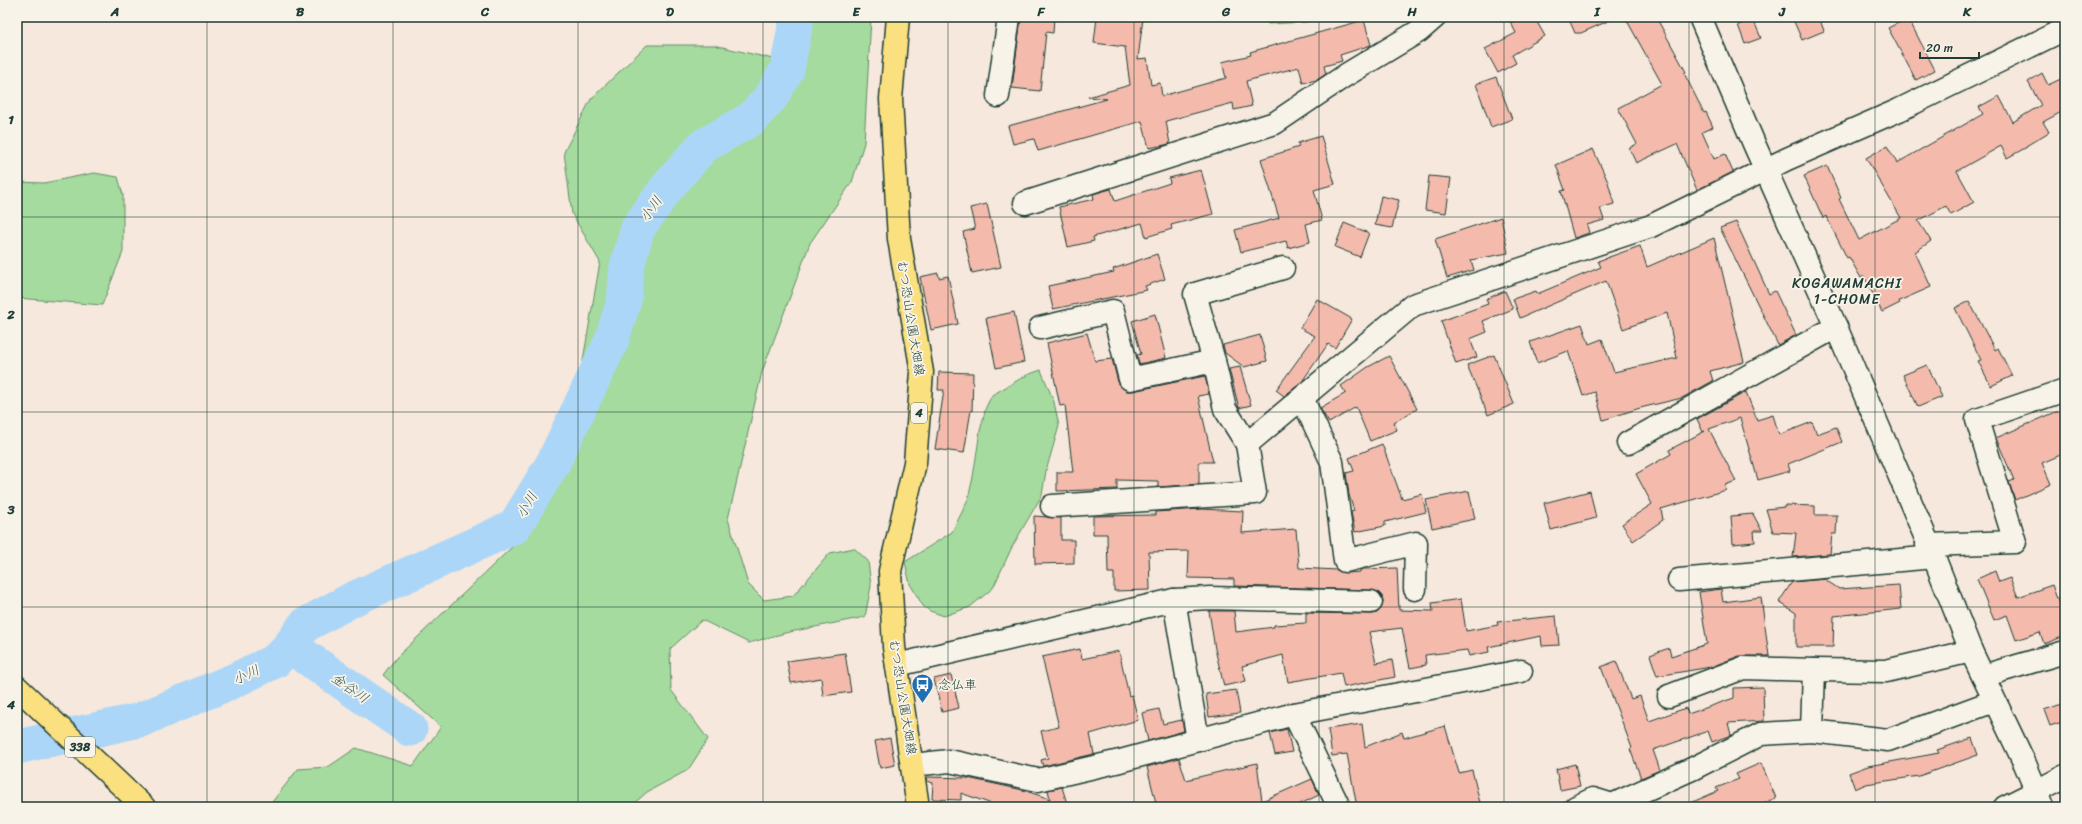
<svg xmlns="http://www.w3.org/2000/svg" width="2082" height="824" font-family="Sriracha,'Klee One',sans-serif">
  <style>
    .green { fill: #a5db9e; stroke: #628c69 }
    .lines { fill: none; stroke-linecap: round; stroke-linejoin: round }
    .river { stroke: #acd6f7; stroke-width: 35 }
    .building { fill: #f4bbad; stroke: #1f3d34 }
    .street-casing { stroke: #1f3d34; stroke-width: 25 }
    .secondary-casing { stroke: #1f3d34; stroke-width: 25 }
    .primary-casing { stroke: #1f3d34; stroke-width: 25 }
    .highway-casing { stroke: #1f3d34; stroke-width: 25 }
    .street { stroke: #f7f3e8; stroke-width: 22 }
    .secondary { stroke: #f7f3e8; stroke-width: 22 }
    .primary { stroke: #fbe080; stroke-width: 22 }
    .highway { stroke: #fbe080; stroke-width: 22 }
    .grid { fill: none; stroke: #1f3d34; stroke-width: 1; stroke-opacity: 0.55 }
    .labels { text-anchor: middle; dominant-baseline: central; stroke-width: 3.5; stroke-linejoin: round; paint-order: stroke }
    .shield { fill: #f7f3e8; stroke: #60746a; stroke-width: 1 }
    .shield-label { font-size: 12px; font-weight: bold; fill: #1f3d34 }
    .street-label { font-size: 13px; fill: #1f3d34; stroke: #f7f3e8 }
    .poi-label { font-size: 13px; fill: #1f3d34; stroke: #f7f3e8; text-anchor: start }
    .water-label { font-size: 14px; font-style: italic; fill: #3b5c5b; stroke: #f7f3e8 }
    .neighbourhood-label { font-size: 14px; letter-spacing: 1px; fill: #1f3d34; stroke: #f7f3e8 }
    .neatline { fill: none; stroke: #1f3d34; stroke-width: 1.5 }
    .grid-label { font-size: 13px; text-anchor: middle; font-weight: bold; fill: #1f3d34 }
  </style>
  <rect width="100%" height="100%" fill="#f6e8dc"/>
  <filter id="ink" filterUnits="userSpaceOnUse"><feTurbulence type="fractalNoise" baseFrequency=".025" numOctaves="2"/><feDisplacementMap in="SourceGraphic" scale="8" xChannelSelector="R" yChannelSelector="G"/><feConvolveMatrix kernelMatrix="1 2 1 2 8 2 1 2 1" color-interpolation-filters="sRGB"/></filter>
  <g filter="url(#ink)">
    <g class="green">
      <path d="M 791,17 L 871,18 L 864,143 L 852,182 L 810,243 L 762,372 L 728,519 L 748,584 L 764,600 L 793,596 L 830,553 L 854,548 L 868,561 L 871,586 L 865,617 L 785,633 L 749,643 L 702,620 L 670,649 L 671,690 L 708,739 L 688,770 L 647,792 L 630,807 L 268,807 L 298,769 L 328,767 L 356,748 L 413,766 L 441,727 L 383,675 L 396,658 L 534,526 L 569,441 L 600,262 L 572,214 L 564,152 L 591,99 L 647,45 L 714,45 L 773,59 Z"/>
      <path d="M 1267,17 L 1320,17 L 1306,22 L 1268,24 Z"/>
      <path d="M 94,173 L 118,177 L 123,195 L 123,252 L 102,305 L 17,298 L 17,182 L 44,183 Z"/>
      <path d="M 1041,370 L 1054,402 L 1059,426 L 1046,471 L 1042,495 L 1012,547 L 993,588 L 970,607 L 944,616 L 930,611 L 923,606 L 910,584 L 905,562 L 952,532 L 962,512 L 968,499 L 973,477 L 980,431 L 986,407 L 992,395 L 1027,375 Z"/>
    </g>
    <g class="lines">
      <g class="river">
        <path d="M 290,646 L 410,729"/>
        <path d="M 17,747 L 140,720 L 233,681 L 275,661 L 290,646 L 305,625 L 353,599 L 514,527 L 553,463 L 611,342 L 624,301 L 627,266 L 638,228 L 665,190 L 703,146 L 751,119 L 771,97 L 787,70 L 797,17"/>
      </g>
    </g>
    <g class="building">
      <path d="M 1021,17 L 1054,17 L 1053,33 L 1046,32 L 1040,91 L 1012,88 Z"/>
      <path d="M 1097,17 L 1143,18 L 1138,59 L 1147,58 L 1151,85 L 1160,83 L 1162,96 L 1226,78 L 1222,62 L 1251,55 L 1250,52 L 1364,20 L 1371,45 L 1340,55 L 1342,61 L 1324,66 L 1326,74 L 1317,80 L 1303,83 L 1299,67 L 1246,81 L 1252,106 L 1234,110 L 1233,103 L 1166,121 L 1170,144 L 1149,148 L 1142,121 L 1038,151 L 1034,139 L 1013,144 L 1008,126 L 1107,99 L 1088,97 L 1130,85 L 1125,47 L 1094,43 Z"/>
      <path d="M 1508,17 L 1534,17 L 1545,36 L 1512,55 L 1516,63 L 1498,73 L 1485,49 L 1516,33 Z"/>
      <path d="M 1568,17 L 1617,17 L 1581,33 L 1575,33 Z"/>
      <path d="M 1625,17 L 1656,17 L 1686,72 L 1684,73 L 1704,113 L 1706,112 L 1713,127 L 1702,132 L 1714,159 L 1725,154 L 1733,172 L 1697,190 L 1677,144 L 1636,163 L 1629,148 L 1637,144 L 1618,108 L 1662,84 Z"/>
      <path d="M 1792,17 L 1819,17 L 1824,31 L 1802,40 Z"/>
      <path d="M 1908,18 L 1935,70 L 1916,80 L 1888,28 Z"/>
      <path d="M 1753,19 L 1761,38 L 1745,44 L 1738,25 Z"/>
      <path d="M 2042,73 L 2048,85 L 2065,77 L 2065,110 L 2043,122 L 2049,132 L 2026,146 L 2027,147 L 2007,158 L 2001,146 L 1957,171 L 1974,202 L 1951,215 L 1946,206 L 1918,221 L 1931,241 L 1915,252 L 1931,287 L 1899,301 L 1900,303 L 1882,312 L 1864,276 L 1861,278 L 1849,257 L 1847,258 L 1826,216 L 1823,218 L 1804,176 L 1827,166 L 1841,198 L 1839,199 L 1859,240 L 1901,218 L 1866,158 L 1887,146 L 1897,163 L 1983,114 L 1979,107 L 1999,96 L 2013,122 L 2041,105 L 2028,82 Z"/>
      <path d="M 1496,77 L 1512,119 L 1491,127 L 1476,84 Z"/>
      <path d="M 1321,136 L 1335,184 L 1314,190 L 1322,220 L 1306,224 L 1310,242 L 1288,248 L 1286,241 L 1241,252 L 1235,230 L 1279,218 L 1261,159 L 1299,147 L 1298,143 Z"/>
      <path d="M 1593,149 L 1608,182 L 1614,204 L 1600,208 L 1604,220 L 1587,225 L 1589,233 L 1574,238 L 1561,191 L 1565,190 L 1556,165 Z"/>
      <path d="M 1201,170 L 1213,214 L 1171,225 L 1172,229 L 1146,237 L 1142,223 L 1093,237 L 1094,241 L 1068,247 L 1059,207 L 1094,199 L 1093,194 L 1111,189 L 1115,201 L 1170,183 L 1169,178 Z"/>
      <path d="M 1429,176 L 1451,178 L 1446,213 L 1425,210 Z"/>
      <path d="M 1381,196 L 1399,200 L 1392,228 L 1375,225 Z"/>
      <path d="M 987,204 L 1001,267 L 972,273 L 963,232 L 975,229 L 970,208 Z"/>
      <path d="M 1501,217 L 1508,253 L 1471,260 L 1474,270 L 1447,278 L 1435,239 Z"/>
      <path d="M 1736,222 L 1769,294 L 1775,291 L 1796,335 L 1778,345 L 1720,228 Z"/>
      <path d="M 1344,223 L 1369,233 L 1360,257 L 1335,247 Z"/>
      <path d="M 1714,238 L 1744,362 L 1710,371 L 1713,381 L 1682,398 L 1640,408 L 1603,420 L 1595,392 L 1583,396 L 1568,351 L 1537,363 L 1530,342 L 1582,324 L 1589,344 L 1602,339 L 1614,372 L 1677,358 L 1667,313 L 1623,329 L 1606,281 L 1520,318 L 1513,299 L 1536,291 L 1537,294 L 1601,267 L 1598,261 L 1640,246 L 1647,267 Z"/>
      <path d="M 1157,254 L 1165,279 L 1145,286 L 1147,290 L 1053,309 L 1048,286 L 1114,272 L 1113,269 Z"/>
      <path d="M 938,273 L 939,278 L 948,276 L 958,324 L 931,330 L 920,277 Z"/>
      <path d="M 1505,291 L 1513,309 L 1483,321 L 1487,332 L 1470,339 L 1477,357 L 1456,364 L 1441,321 L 1488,304 L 1486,299 Z"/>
      <path d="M 1317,299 L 1352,319 L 1335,348 L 1328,344 L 1301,383 L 1284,396 L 1276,390 L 1315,336 L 1300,328 Z"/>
      <path d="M 1969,301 L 1995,350 L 1998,348 L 2012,376 L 1991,386 L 1978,361 L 1981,360 L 1955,308 Z"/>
      <path d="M 1014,312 L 1024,362 L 996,368 L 986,318 Z"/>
      <path d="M 1155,314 L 1166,358 L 1139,364 L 1137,355 L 1141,354 L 1132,321 Z"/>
      <path d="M 1087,333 L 1095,361 L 1112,359 L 1118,382 L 1126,391 L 1133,391 L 1205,376 L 1209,394 L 1198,396 L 1213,462 L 1199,462 L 1199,484 L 1158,487 L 1158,481 L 1117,480 L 1117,489 L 1057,491 L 1057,472 L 1073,472 L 1065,405 L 1060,406 L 1047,343 Z"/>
      <path d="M 1260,335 L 1267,361 L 1244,367 L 1225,353 L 1223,345 Z"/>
      <path d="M 1494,355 L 1514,404 L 1488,415 L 1467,365 Z"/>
      <path d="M 1389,356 L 1417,409 L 1394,422 L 1397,430 L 1370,441 L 1356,407 L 1329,423 L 1320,408 L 1346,393 L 1341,386 L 1368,367 Z"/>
      <path d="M 1927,365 L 1942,397 L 1918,407 L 1903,375 Z"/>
      <path d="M 1240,367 L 1251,405 L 1239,408 L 1229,369 Z"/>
      <path d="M 939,372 L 973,373 L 972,411 L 971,410 L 964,453 L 935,449 L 944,390 L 938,390 Z"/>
      <path d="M 1746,392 L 1757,420 L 1773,415 L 1779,435 L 1812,422 L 1817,434 L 1836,427 L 1842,442 L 1788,464 L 1790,471 L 1758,480 L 1740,418 L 1709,429 L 1736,481 L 1725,485 L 1726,490 L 1661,509 L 1663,520 L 1633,541 L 1622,524 L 1652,504 L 1636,474 L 1671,454 L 1669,450 L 1705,431 L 1703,432 L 1697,419 Z"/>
      <path d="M 2065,408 L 2065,453 L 2042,463 L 2051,484 L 2015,500 L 2009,482 L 2014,480 L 1996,438 Z"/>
      <path d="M 1382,444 L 1402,499 L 1422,494 L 1426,512 L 1385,522 L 1385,526 L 1355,532 L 1351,512 L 1354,511 L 1349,495 L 1346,473 L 1354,471 L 1349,458 Z"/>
      <path d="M 1469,491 L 1475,519 L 1432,528 L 1426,500 Z"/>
      <path d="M 1590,491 L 1596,518 L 1551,530 L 1544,503 Z"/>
      <path d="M 1785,505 L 1815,506 L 1815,515 L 1837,515 L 1836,534 L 1832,534 L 1830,554 L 1793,557 L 1796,533 L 1773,532 L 1766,509 L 1785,507 Z"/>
      <path d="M 1201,509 L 1243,511 L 1242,533 L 1296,529 L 1299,568 L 1337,570 L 1348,573 L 1360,572 L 1360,570 L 1364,569 L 1397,568 L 1399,610 L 1433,611 L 1432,603 L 1461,599 L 1466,631 L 1498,625 L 1497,622 L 1556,616 L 1559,645 L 1542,646 L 1541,636 L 1488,647 L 1489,652 L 1469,656 L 1467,650 L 1425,655 L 1426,665 L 1410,668 L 1402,628 L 1369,632 L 1376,663 L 1392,660 L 1395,677 L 1344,687 L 1341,673 L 1288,682 L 1283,655 L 1242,666 L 1246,681 L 1224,686 L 1215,649 L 1209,611 L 1234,611 L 1236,632 L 1274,627 L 1274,625 L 1306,623 L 1306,613 L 1371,614 L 1377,613 L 1381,609 L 1383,602 L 1382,596 L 1378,592 L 1371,590 L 1234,586 L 1234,579 L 1188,578 L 1189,551 L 1149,552 L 1150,590 L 1114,591 L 1114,573 L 1108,573 L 1107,534 L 1093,534 L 1093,516 L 1156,515 L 1156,512 Z"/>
      <path d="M 1753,514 L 1762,531 L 1754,531 L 1755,542 L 1733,544 L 1731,516 Z"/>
      <path d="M 1034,516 L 1061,518 L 1061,540 L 1074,540 L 1074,563 L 1035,564 Z"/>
      <path d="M 1995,571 L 1999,582 L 2010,578 L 2018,597 L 2052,585 L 2065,621 L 2065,636 L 2044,644 L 2040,632 L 2016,640 L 2007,615 L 1994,620 L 1977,579 Z"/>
      <path d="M 1827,579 L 1827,581 L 1839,589 L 1899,585 L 1901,609 L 1834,616 L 1833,647 L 1796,647 L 1796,613 L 1779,602 L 1792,582 Z"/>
      <path d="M 1721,589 L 1723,602 L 1761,597 L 1769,656 L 1739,656 L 1711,667 L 1657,676 L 1650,655 L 1669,648 L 1671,656 L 1707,644 L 1699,592 Z"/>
      <path d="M 1080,649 L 1082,659 L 1119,651 L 1129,696 L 1132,695 L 1138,720 L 1090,734 L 1094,754 L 1043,766 L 1041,760 L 1048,758 L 1041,731 L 1059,727 L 1042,657 Z"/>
      <path d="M 845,653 L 851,692 L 823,696 L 821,678 L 791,683 L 787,661 Z"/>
      <path d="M 1616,661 L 1631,699 L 1640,696 L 1649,721 L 1686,708 L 1688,714 L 1734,698 L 1734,688 L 1763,687 L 1764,721 L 1728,723 L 1731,735 L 1712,742 L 1708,731 L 1653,750 L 1660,770 L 1641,778 L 1630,749 L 1632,748 L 1601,667 Z"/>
      <path d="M 951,675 L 959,708 L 942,712 L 934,679 Z"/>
      <path d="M 1236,690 L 1240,713 L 1209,717 L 1206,694 Z"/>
      <path d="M 2065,703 L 2065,721 L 2050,726 L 2044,710 Z"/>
      <path d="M 1159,709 L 1163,724 L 1182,720 L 1184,731 L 1148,741 L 1142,713 Z"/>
      <path d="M 1362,724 L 1365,747 L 1402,732 L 1404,738 L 1445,726 L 1459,773 L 1472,770 L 1481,807 L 1357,807 L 1347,754 L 1332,756 L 1328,729 Z"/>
      <path d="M 1287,729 L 1292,752 L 1275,755 L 1270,733 Z"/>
      <path d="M 890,738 L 895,765 L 880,768 L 875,741 Z"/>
      <path d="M 1972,738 L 1978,755 L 1919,776 L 1866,784 L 1855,789 L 1849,773 L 1868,766 L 1939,753 L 1937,750 Z"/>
      <path d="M 1179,758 L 1186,780 L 1257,763 L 1262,801 L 1312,779 L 1319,795 L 1294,807 L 1157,807 L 1147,767 Z"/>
      <path d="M 1761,763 L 1776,798 L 1754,807 L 1681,807 L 1718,791 L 1716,788 L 1739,779 L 1736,774 Z"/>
      <path d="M 1575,764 L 1580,786 L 1560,790 L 1556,769 Z"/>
      <path d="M 926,777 L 967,778 L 1023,790 L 1050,799 L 1048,790 L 1062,787 L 1068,807 L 1000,807 L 961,793 L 961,800 L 932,799 L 933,783 L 927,781 Z"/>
    </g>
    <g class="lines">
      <defs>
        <g id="street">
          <path d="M 998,96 L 1009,17"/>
          <path d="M 1025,203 L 1275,123 L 1346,75 L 1419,31 L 1435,17"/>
          <path d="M 1040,328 L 1113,311 L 1130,379 L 1214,361"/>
          <path d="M 1302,398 L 1332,462 L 1345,561 L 1416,543 L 1415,589"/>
          <path d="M 1628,443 L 1836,327"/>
          <path d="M 1247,444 L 1225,409 L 1214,361 L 1195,294 L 1283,268"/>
          <path d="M 1052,506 L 1255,493 L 1247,444 L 1413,305 L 1651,226 L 1787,159 L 1899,110 L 2065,29"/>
          <path d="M 1927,545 L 2015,542 L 1977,420 L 2065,390"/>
          <path d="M 1679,580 L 1934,557"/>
          <path d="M 1174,600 L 1210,598 L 1371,602"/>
          <path d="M 897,665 L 1174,600 L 1198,740"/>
          <path d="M 1983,676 L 2065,652"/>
          <path d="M 1669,696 L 1743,668 L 1814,670"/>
          <path d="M 1294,714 L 1521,671"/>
          <path d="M 1812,731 L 1814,670 L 1886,671 L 1971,651"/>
          <path d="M 913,765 L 949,761 L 1038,780 L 1120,761 L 1294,714 L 1339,807"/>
          <path d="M 1576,807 L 1593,799 L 1612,805 L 1694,768 L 1761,734 L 1812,731 L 1888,740 L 1994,701"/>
          <path d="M 2005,807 L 2037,791"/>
        </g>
        <g id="secondary">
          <path d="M 1700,17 L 1755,146 L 1836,327 L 1934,557 L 1971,651 L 2025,764 L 2043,807"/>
          <path d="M 2037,791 L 2065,776"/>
        </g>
        <path id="primary" d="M 898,17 L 891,99 L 899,239 L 922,372 L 915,463 L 890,571 L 894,647 L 918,807"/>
        <path id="highway" d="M 17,687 L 144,807"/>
      </defs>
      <use href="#street" class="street-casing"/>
      <use href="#secondary" class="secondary-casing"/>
      <use href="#primary" class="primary-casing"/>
      <use href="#highway" class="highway-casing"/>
      <use href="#street" class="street"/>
      <use href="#secondary" class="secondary"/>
      <use href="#primary" class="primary"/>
      <use href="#highway" class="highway"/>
    </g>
  </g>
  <path class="grid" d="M 207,17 L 207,807M 393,17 L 393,807M 578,17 L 578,807M 763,17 L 763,807M 948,17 L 948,807M 1134,17 L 1134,807M 1319,17 L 1319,807M 1504,17 L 1504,807M 1689,17 L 1689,807M 1875,17 L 1875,807M 17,217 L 2065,217M 17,412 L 2065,412M 17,607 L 2065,607"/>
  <defs>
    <symbol id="bus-pin" viewBox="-11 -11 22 30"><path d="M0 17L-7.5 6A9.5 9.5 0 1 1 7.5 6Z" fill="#1f6fb2" stroke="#f7f3e8"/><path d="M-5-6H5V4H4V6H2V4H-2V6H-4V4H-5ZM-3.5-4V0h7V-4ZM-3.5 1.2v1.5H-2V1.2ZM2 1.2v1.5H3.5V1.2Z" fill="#fff"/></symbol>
  </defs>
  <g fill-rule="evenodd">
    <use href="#bus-pin" x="910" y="672" width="25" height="34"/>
  </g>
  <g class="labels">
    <g class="shield">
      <rect x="911" y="403" width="16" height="20" rx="3"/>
      <rect x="65" y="737" width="30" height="20" rx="3"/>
    </g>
    <g class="shield-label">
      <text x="919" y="413">4</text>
      <text x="80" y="747">338</text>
    </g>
    <g class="street-label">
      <text transform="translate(911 318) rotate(81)">むつ恐山公園大畑線</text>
      <text transform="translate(903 697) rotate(81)">むつ恐山公園大畑線</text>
    </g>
    <g class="poi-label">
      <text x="938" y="684">念仏車</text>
    </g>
    <g class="water-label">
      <text transform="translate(651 209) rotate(-55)">小川</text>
      <text transform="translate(527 505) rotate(-59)">小川</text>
      <text transform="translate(246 675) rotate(-25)">小川</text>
      <text transform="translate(350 688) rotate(35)">金谷川</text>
    </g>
    <g class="neighbourhood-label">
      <text x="1847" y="283">KOGAWAMACHI<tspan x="1847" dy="16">1-CHOME</tspan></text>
    </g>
  </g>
  <rect width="2082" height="824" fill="none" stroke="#f7f3e8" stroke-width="44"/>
  <path d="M1920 52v6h59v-6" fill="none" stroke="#1f3d34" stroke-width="2"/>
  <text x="1926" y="52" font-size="12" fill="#1f3d34" stroke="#f7f3e8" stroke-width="3" paint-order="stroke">20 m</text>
  <rect x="22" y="22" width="2038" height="780" class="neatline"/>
  <g class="grid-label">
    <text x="115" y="16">A</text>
    <text x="300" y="16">B</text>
    <text x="485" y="16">C</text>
    <text x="670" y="16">D</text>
    <text x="856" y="16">E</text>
    <text x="1041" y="16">F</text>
    <text x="1226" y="16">G</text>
    <text x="1412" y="16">H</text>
    <text x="1597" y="16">I</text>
    <text x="1782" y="16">J</text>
    <text x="1967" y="16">K</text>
    <text x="11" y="124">1</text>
    <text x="11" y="319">2</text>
    <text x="11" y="514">3</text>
    <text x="11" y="709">4</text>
  </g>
</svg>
